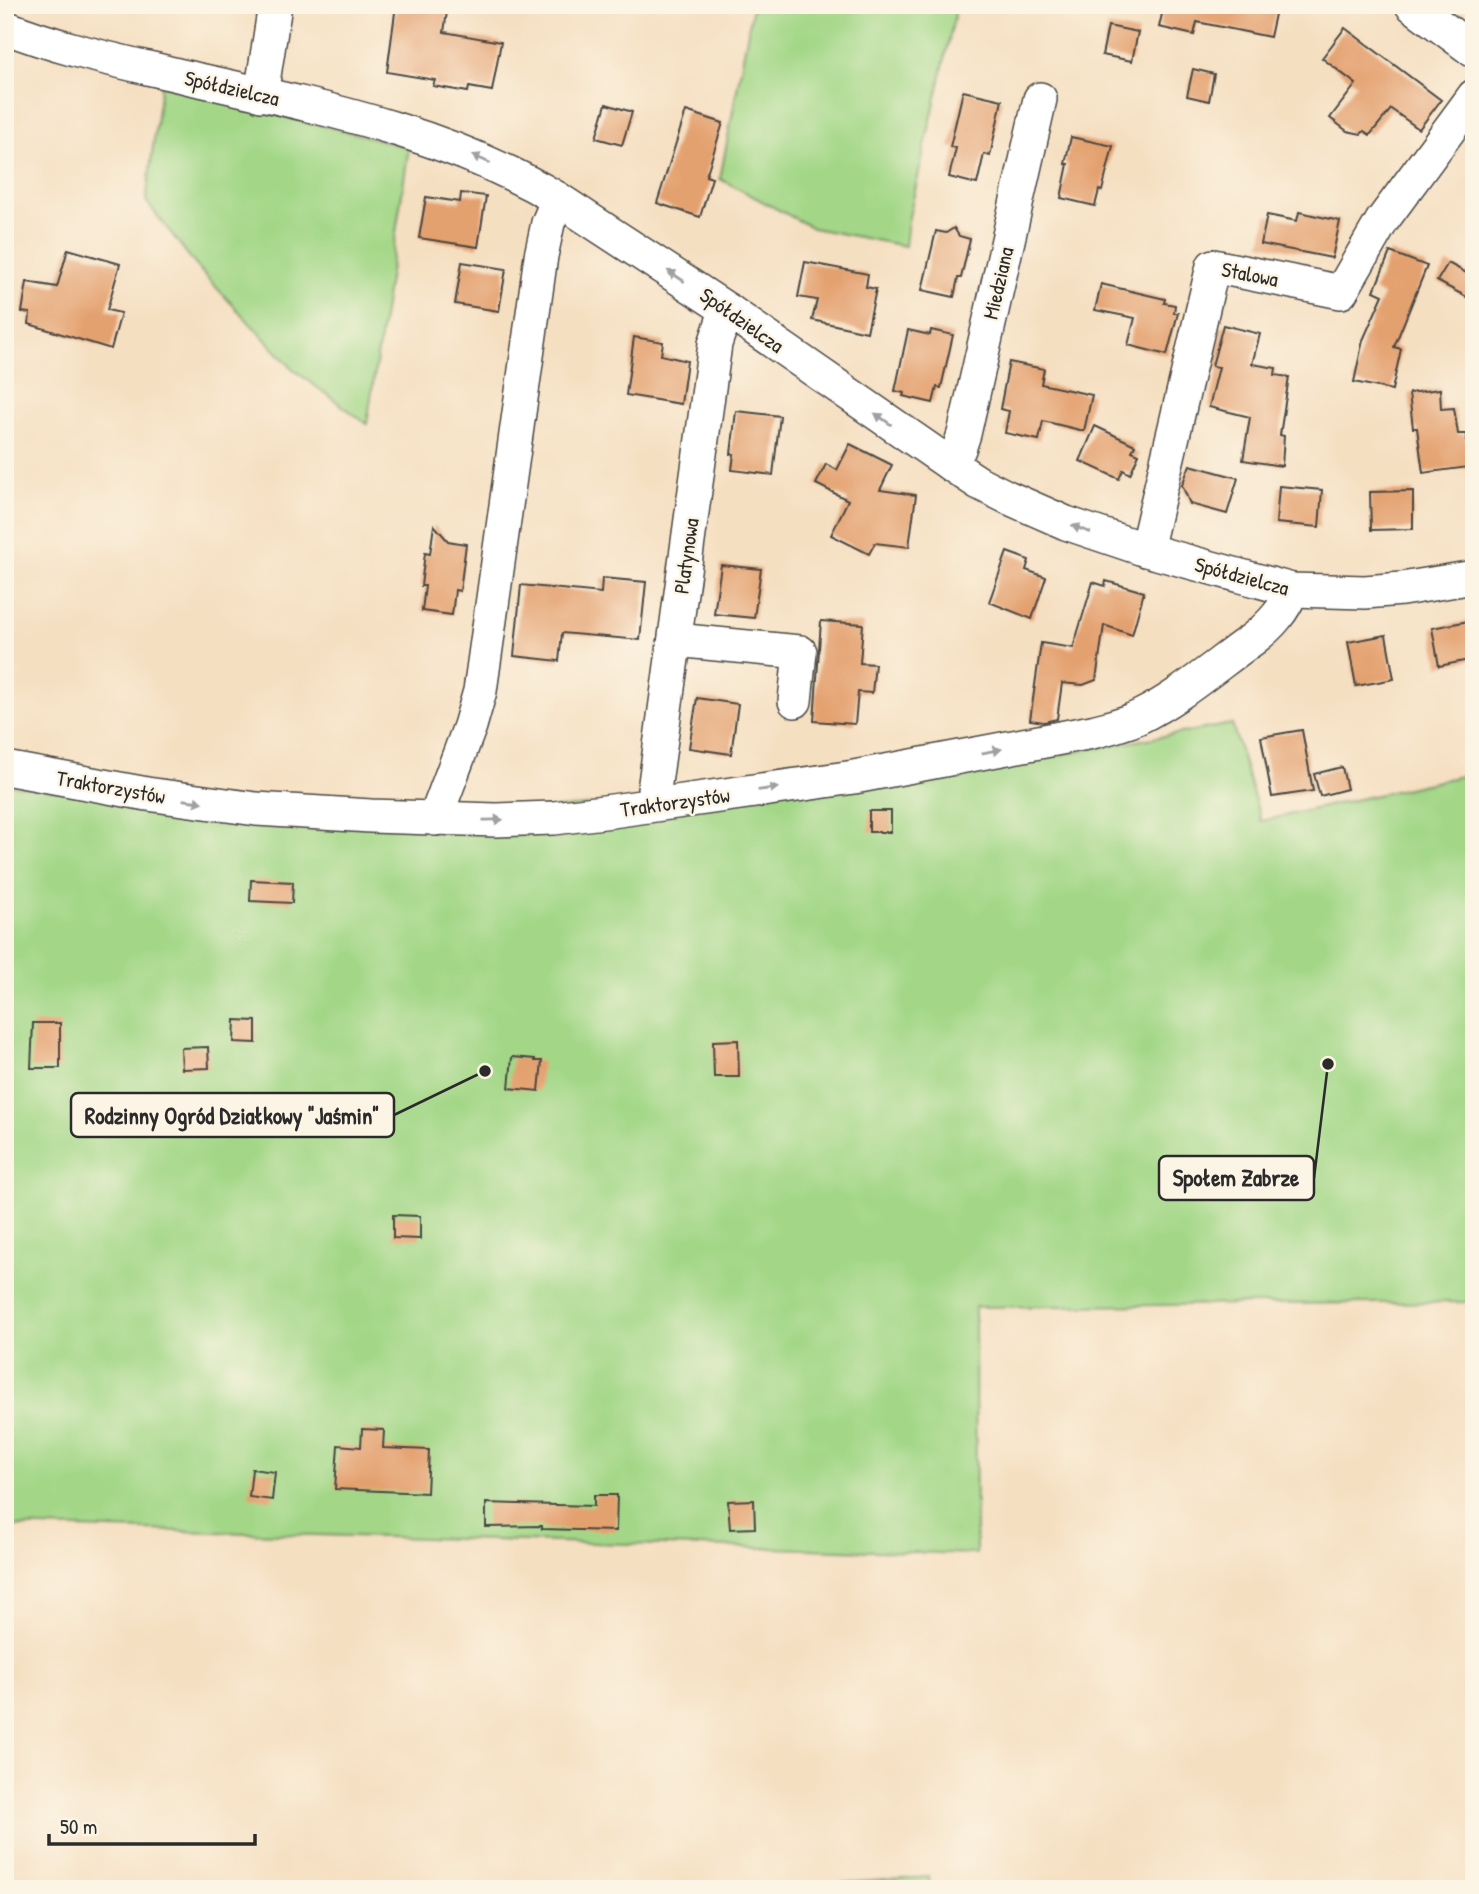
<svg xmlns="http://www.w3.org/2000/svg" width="1479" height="1894" font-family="'Patrick Hand',sans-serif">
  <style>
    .green { fill: #a3d787; stroke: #678159; stroke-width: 2 }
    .building { fill: #e4a16f }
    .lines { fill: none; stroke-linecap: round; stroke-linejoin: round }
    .minor-casing { stroke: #494642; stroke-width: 36 }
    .minor { stroke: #fff; stroke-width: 33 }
    .oneway { fill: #a0a0a0 }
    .labels { text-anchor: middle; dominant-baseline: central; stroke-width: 5; stroke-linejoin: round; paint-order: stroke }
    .street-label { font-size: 21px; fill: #2b2b2b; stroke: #fcf5e5 }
    .leader { fill: none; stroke: #2b2b2b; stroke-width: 2.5 }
    .callout-dot { fill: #2b2b2b; stroke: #fcf5e5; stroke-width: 2.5 }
    .callout { fill: #fcf5e5; stroke: #2b2b2b; stroke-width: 2.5 }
    .callout-label { font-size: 23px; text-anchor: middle; font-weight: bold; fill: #2b2b2b }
  </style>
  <rect width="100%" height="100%" fill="#fcf5e5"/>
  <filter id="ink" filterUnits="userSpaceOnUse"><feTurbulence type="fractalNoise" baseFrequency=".0143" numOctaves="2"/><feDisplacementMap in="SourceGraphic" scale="14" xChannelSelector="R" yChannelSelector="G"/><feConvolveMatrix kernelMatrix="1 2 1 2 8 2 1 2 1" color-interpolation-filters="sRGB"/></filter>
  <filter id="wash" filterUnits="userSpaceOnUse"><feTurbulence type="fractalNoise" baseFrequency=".00686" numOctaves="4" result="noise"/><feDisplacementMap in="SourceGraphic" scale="28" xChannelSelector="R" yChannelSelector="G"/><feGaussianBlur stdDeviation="1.57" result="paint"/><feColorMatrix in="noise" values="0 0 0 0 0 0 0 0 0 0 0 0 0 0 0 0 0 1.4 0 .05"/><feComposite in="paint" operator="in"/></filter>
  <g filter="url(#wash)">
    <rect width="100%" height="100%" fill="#f5dfc1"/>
    <g class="green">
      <path d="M 753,5 L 957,5 L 908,221 L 905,246 L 813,228 L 720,179 Z"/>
      <path d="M 161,85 L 409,147 L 367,424 L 294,370 L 199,269 L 146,201 Z"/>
      <path d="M 1232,724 L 1261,821 L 1474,773 L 1474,1302 L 975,1307 L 976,1554 L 5,1526 L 5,784 L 338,827 L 951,774 Z"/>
      <path d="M 929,1877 L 930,1889 L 753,1889 Z"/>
    </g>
    <g id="blocks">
      <g class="building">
        <path d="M 396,5 L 448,5 L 444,32 L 501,42 L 492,91 L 469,87 L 468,92 L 433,86 L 435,80 L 387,72 Z"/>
        <path d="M 1164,5 L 1277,5 L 1270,37 L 1197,22 L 1194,35 L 1159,27 Z"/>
        <path d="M 1108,26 L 1138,32 L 1132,61 L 1102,55 Z"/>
        <path d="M 1345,28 L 1441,100 L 1419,129 L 1391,109 L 1370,135 L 1364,131 L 1361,134 L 1347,131 L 1330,118 L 1356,84 L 1322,58 Z"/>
        <path d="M 1193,69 L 1214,74 L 1209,101 L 1187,96 Z"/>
        <path d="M 963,91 L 1002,100 L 990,156 L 984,154 L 977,184 L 949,177 L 956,148 L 950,147 Z"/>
        <path d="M 606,104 L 632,112 L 622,145 L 596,138 Z"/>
        <path d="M 686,111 L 723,123 L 706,176 L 712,178 L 700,217 L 657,203 Z"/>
        <path d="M 1071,137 L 1113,146 L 1102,191 L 1099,190 L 1095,206 L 1061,198 L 1068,164 L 1065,164 Z"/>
        <path d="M 461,193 L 486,196 L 478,247 L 419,238 L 426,197 L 460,202 Z"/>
        <path d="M 1299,212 L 1340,221 L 1332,258 L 1261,244 L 1267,215 L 1297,221 Z"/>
        <path d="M 954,228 L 959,236 L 970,239 L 961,278 L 958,278 L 954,297 L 922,290 L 936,231 L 946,233 Z"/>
        <path d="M 68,249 L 120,264 L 107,310 L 121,313 L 111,349 L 29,324 L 30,313 L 22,312 L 27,282 L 57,287 Z"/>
        <path d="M 1390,252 L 1427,266 L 1394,347 L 1401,349 L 1392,390 L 1354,382 L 1363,340 L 1383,295 L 1374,291 Z"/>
        <path d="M 462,262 L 506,269 L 499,311 L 455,304 Z"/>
        <path d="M 805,262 L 868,274 L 866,287 L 876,289 L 867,332 L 812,320 L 817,300 L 798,297 Z"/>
        <path d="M 1448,263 L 1474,277 L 1474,301 L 1437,281 Z"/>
        <path d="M 1101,284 L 1165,299 L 1164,303 L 1175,305 L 1174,313 L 1178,313 L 1167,355 L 1128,345 L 1135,318 L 1095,310 Z"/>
        <path d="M 1223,325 L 1260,334 L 1252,364 L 1276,368 L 1275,375 L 1289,377 L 1280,435 L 1284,436 L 1282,466 L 1243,460 L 1250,417 L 1209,407 L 1219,367 L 1212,366 Z"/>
        <path d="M 908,330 L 930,335 L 931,330 L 953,335 L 941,388 L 937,387 L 933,403 L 903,396 L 904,393 L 895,391 Z"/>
        <path d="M 634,337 L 663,342 L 661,355 L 687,361 L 681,404 L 626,395 Z"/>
        <path d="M 1009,362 L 1044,369 L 1041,384 L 1092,395 L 1084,431 L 1043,421 L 1039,440 L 1005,433 L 1009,411 L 1000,409 Z"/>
        <path d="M 1440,389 L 1441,409 L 1454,408 L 1458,434 L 1466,434 L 1469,467 L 1423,473 L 1417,428 L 1413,428 L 1409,393 Z"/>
        <path d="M 736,411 L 780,416 L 773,475 L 732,470 L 734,454 L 731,454 Z"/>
        <path d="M 1095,426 L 1135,445 L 1132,451 L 1139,454 L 1130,474 L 1123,470 L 1119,479 L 1080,461 Z"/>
        <path d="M 850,444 L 892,465 L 880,490 L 916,495 L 909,547 L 875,543 L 869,554 L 831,535 L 848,500 L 816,484 L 826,464 L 837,470 Z"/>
        <path d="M 1190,465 L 1238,478 L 1227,514 L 1190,504 L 1182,485 Z"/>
        <path d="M 1279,486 L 1322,490 L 1319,527 L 1276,523 Z"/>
        <path d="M 1413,491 L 1413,529 L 1371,530 L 1370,492 Z"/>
        <path d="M 434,525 L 448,541 L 466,544 L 460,591 L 455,590 L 452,615 L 422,611 L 425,586 L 421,586 L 425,553 L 430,554 Z"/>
        <path d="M 1007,552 L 1029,560 L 1026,570 L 1046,577 L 1032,619 L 989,602 Z"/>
        <path d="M 721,565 L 761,569 L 754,618 L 714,614 Z"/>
        <path d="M 602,578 L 646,582 L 640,640 L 562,633 L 559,661 L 514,656 L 521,585 L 601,593 Z"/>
        <path d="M 1106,581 L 1144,592 L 1132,635 L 1104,625 L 1096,680 L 1083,685 L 1062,683 L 1057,719 L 1044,722 L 1030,720 L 1041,643 L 1073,648 L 1093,582 L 1105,586 Z"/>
        <path d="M 1474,620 L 1474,659 L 1439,666 L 1432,628 Z"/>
        <path d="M 821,621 L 863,624 L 860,663 L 875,664 L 872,693 L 858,692 L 855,724 L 814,721 Z"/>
        <path d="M 1386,635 L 1394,679 L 1356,686 L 1348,642 Z"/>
        <path d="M 697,698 L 738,704 L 731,754 L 689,748 Z"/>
        <path d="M 1302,730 L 1313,791 L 1272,797 L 1261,737 Z"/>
        <path d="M 1342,767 L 1347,789 L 1320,796 L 1314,774 Z"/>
        <rect x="869" y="811" width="22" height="21"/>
        <path d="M 251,880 L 293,882 L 292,903 L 250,901 Z"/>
        <path d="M 235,1020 L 256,1021 L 256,1043 L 234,1042 Z"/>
        <path d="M 33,1023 L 60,1023 L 60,1068 L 31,1068 Z"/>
        <path d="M 738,1040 L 739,1077 L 714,1077 L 713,1041 Z"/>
        <path d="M 208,1047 L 209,1068 L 182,1069 L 181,1048 Z"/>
        <path d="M 512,1057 L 535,1059 L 535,1061 L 542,1061 L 539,1091 L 509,1088 Z"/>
        <path d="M 393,1215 L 420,1216 L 420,1239 L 393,1238 Z"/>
        <path d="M 362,1429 L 384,1430 L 383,1448 L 429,1450 L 427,1493 L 335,1489 L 338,1445 L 361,1447 Z"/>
        <path d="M 252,1469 L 275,1472 L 272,1500 L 249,1497 Z"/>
        <path d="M 594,1495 L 617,1495 L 616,1531 L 542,1529 L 542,1526 L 486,1527 L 486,1503 L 594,1506 Z"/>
        <path d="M 754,1500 L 755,1528 L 730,1529 L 728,1501 Z"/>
      </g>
    </g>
  </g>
  <g filter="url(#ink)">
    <use href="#blocks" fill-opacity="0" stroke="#494642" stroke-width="2"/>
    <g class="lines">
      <defs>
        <g id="minor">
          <path d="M 1412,5 L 1474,51"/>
          <path d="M 5,27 C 58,48 114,60 169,73 C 303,104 439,128 558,199 L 729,311 L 950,464 L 979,483 L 1007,497 L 1066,523 L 1146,550 L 1292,590 L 1365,592 L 1402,589 L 1474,577"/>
          <path d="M 261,95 L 275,5"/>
          <path d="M 950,464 L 959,449 L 964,434 L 1040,99"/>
          <path d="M 1146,550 L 1213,266 L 1341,292 L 1382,221 L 1474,96"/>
          <path d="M 675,640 L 800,652 L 795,701"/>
          <path d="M 5,768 L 147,794 L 256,809 L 371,816 L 496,820 L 554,818 L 612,811 L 854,777 L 1092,732 C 1108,728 1124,724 1139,717 C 1180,697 1216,665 1253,639 C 1271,625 1284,611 1292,590"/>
          <path d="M 652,805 L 715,344 L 723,320 L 729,311"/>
          <path d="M 435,819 L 470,726 L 480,691 L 541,256 L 548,223 L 558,199"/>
        </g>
      </defs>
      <use href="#minor" class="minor-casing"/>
      <use href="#minor" class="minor"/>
    </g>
    <defs><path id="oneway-solid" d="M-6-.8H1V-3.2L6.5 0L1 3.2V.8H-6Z" transform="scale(1.75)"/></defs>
    <g class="oneway">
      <use href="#oneway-solid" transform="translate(481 159) rotate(-156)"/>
      <use href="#oneway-solid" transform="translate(676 276) rotate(-147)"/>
      <use href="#oneway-solid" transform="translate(883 419) rotate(-145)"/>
      <use href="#oneway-solid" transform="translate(1081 529) rotate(-160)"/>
      <use href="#oneway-solid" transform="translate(992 751) rotate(-11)"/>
      <use href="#oneway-solid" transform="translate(768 789) rotate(-8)"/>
      <use href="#oneway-solid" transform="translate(193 801) rotate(8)"/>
      <use href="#oneway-solid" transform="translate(493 820) rotate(-1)"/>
    </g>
  </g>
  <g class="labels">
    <g class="street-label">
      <text transform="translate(232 88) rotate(13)">Spółdzielcza</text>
      <text transform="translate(1250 274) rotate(11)">Stalowa</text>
      <text transform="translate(998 283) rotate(-77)">Miedziana</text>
      <text transform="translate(742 320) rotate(35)">Spółdzielcza</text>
      <text transform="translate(686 556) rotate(-82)">Platynowa</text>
      <text transform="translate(1242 576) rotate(15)">Spółdzielcza</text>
      <text transform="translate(111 787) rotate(10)">Traktorzystów</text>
      <text transform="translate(675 802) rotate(-8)">Traktorzystów</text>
    </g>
  </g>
  <path class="leader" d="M485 1071L394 1115M1328 1064L1314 1178"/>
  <g class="callout-dot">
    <circle cx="485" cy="1071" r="7"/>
    <circle cx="1328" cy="1064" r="7"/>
  </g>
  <g class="callout">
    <rect x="71" y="1093" width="323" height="44" rx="7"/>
    <rect x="1159" y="1156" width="155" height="44" rx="7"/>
  </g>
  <g class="callout-label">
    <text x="232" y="1124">Rodzinny Ogród Działkowy "Jaśmin"</text>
    <text x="1236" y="1186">Społem Zabrze</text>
  </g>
  <rect width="1479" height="1894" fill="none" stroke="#fcf5e5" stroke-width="28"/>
  <path d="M49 1834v10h206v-10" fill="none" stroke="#2b2b2b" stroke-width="3.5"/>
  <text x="60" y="1834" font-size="21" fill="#2b2b2b" stroke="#fcf5e5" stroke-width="5" paint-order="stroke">50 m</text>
</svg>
